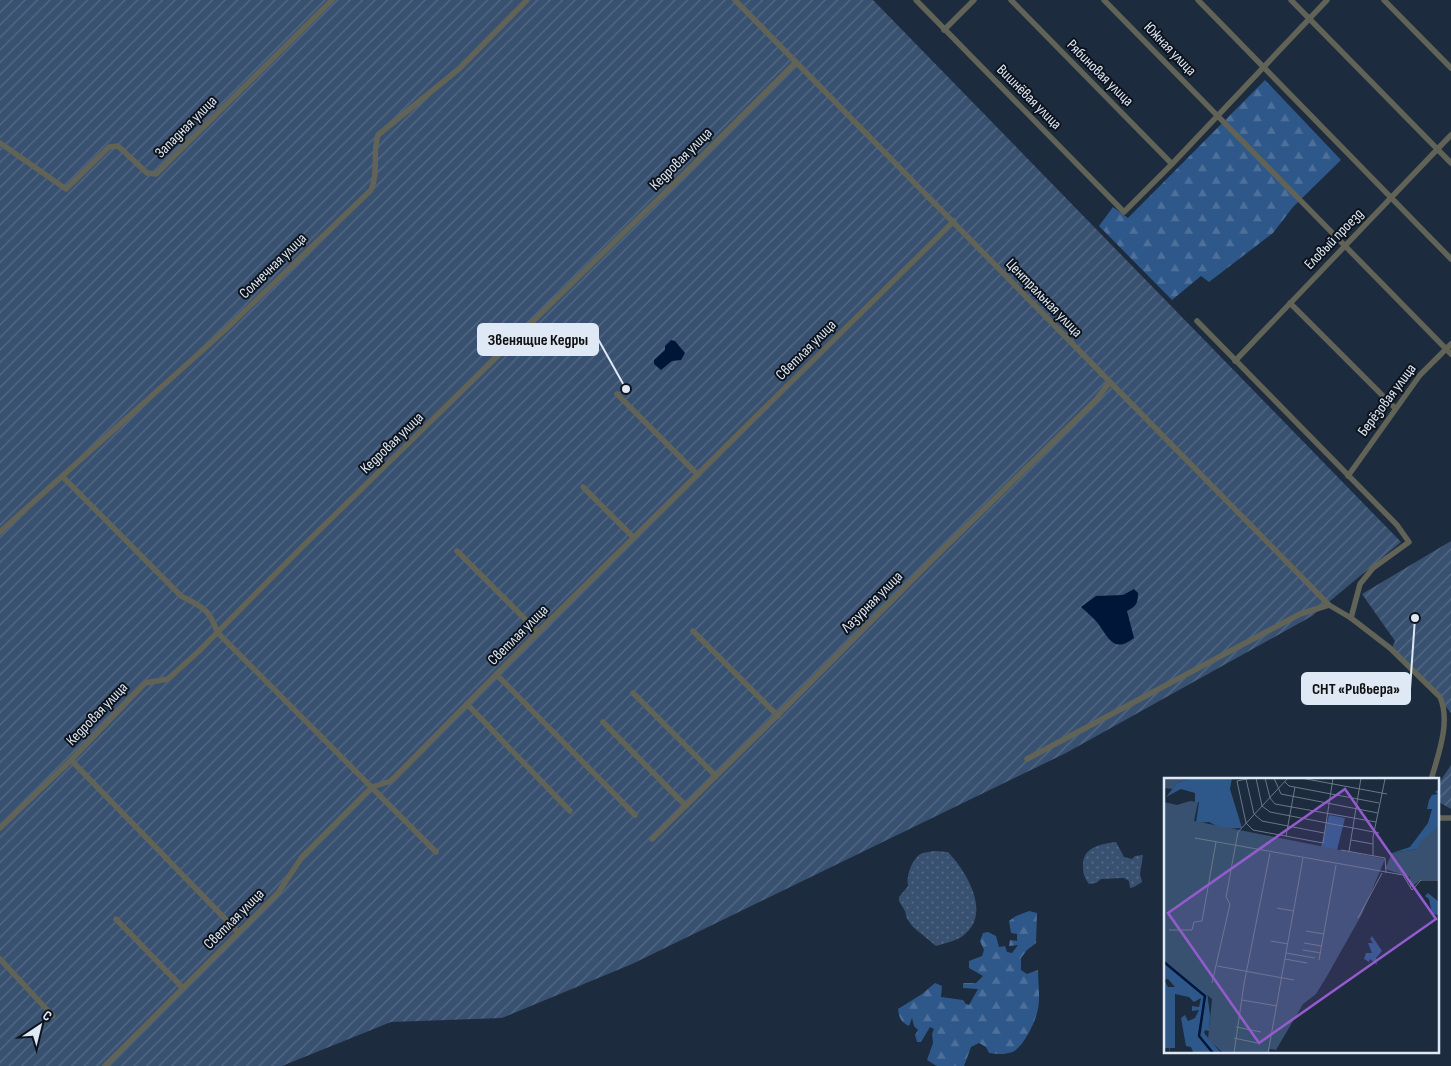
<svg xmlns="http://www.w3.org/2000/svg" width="1451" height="1066" font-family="'Sofia Sans Condensed',sans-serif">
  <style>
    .grass { fill: url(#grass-dots) }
    .forest { fill: url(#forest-firs) }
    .garden { fill: url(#garden-furrows) }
    .water { fill: #001638 }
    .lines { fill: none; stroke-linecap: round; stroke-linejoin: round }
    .minor { stroke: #616357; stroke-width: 5.5 }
    .labels { text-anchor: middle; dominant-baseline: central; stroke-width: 4; stroke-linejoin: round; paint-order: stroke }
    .street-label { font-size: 15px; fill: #dfe9f6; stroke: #0d131c }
    .inset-river { fill: none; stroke: #001638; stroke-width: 2.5 }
    .inset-road { fill: none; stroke: #6a7788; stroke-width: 1 }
    .view { fill: #945bcd; fill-opacity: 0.15; stroke: #945bcd; stroke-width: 2.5 }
    .inset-edge { fill: none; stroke: #dfe9f6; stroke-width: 2.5 }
    .leader { fill: none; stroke: #dfe9f6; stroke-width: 2 }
    .callout-dot { fill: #dfe9f6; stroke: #0d131c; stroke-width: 2 }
    .callout { fill: #dfe9f6; stroke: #dfe9f6; stroke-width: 2 }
    .callout-label { font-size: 16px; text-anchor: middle; font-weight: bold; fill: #111 }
  </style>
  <defs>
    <pattern id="grass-dots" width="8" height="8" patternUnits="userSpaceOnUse" patternTransform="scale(1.25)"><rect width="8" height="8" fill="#395170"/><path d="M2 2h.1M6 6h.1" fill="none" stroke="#556a85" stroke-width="1.8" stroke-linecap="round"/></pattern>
    <pattern id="forest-firs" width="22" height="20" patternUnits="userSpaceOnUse" patternTransform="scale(1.25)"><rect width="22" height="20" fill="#2f588a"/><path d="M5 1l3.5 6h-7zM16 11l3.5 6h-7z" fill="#4d709b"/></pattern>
    <pattern id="garden-furrows" width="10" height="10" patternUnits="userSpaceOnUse" patternTransform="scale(1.25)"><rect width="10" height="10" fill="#395170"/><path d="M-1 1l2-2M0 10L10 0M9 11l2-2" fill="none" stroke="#556a85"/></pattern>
  </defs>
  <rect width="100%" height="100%" fill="#1c2b3e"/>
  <g class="grass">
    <path d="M 1116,842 L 1124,857 L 1132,859 L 1135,856 L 1143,855 L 1140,874 L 1142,882 L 1134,887 L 1130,888 L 1129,881 L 1124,878 L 1101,879 L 1096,883 L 1089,884 C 1084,877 1083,874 1083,865 C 1083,847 1101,844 1116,842 Z"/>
    <path d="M 934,851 L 948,852 C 965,870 992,912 965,934 C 958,941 945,943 936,946 L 913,927 L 907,919 L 905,911 L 899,901 L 899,897 L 908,886 C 906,876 911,862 919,855 C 923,852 929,852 934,851 Z"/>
  </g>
  <g class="forest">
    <path d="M 1265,80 L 1341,160 L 1293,207 L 1273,233 L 1209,282 L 1201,276 L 1172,300 L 1099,226 L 1113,207 L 1128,218 Z"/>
    <path d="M 1029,911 L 1037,913 L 1036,943 L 1027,950 L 1021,958 L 1021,970 L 1027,974 L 1038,970 C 1038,984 1041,1000 1037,1013 C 1035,1023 1022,1049 1012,1052 C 1004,1055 997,1054 989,1053 L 986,1047 L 979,1043 L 971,1047 L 964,1066 L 937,1066 L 927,1060 L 933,1043 L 932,1034 L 934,1029 L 930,1027 L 921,1042 L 917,1042 L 915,1035 L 918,1030 L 914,1026 L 912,1018 L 909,1026 C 901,1022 899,1018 898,1009 L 922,994 L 935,983 L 942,986 L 941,997 L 963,1000 L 966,1004 L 969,1005 L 978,989 L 963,988 L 963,983 L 976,983 L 983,976 L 969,968 L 969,961 L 982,956 L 984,950 L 980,941 L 983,933 L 988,932 L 996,936 L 999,947 L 1005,946 L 1007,952 L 1012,953 L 1018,945 L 1009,946 L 1010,940 L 1017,941 L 1017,934 L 1011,933 L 1009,921 L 1016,916 Z"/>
  </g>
  <g class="garden">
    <path d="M 0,0 L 873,0 L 1401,542 L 1312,616 L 1066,753 L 632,964 L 502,1018 L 391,1022 L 282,1066 L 0,1066 Z"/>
    <path d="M 1451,541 L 1451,713 L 1424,680 L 1392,648 L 1395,641 L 1362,594 Z"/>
    <path d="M 1451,765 L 1451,809 L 1437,801 L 1437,786 Z"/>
  </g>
  <g class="water">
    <path d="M 671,340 L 675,341 L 685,353 L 681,360 L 672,361 L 661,370 L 654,364 L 654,360 L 665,350 L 665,346 Z"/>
    <path d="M 1134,589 L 1138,593 C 1138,604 1136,606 1127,611 L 1134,638 C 1112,655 1108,635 1096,621 C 1091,616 1086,611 1081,607 L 1096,596 L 1123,595 Z"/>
  </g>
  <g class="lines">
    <g class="minor">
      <path d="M 735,0 L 1329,605 L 1351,618 L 1390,648 L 1440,697 C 1451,722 1438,755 1431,780"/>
      <path d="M 916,0 L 1124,212 L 1172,164 L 1327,0"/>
      <path d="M 1011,0 L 1172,164"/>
      <path d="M 1104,0 L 1451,354"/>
      <path d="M 1198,0 L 1451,259"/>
      <path d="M 1291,0 L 1451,163"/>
      <path d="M 1384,0 L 1451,68"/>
      <path d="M 944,30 L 974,0"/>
      <path d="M 0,143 L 66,189 L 109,147 L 118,146 L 147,173 L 156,174 L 332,0"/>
      <path d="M 1290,303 L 1395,408"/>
      <path d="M 1197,321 L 1397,525 L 1409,542 L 1373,568 L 1360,584 L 1351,618"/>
      <path d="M 1235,361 L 1451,135"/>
      <path d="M 617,394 L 698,475"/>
      <path d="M 62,476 L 181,596 C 202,607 210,609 217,632 L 436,852"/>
      <path d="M 1348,476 L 1420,375 L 1451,344"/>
      <path d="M 583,487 L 634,538"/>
      <path d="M 0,532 L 225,330 L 371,190 C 379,172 372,153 378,135 L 460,68 L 527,0"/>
      <path d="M 457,551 L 538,632"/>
      <path d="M 693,631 L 778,716"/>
      <path d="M 497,675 L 635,815"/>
      <path d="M 633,693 L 716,776"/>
      <path d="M 467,704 L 570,811"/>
      <path d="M 603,722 L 686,806"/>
      <path d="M 1027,759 L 1300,614 L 1329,605"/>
      <path d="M 71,760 L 238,932"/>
      <path d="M 1437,818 L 1451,818"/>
      <path d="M 0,828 L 71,760 L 145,683 L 168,679 L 199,651 L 301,548 L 693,165 L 796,62"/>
      <path d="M 652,839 L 792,701 L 930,562 L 1096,400 L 1109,383"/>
      <path d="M 116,919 L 182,987"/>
      <path d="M 0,959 L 53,1016"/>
      <path d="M 105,1066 L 278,893 L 302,857 L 372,787 L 391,781 L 538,632 L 954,221"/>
    </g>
  </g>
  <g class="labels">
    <g class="street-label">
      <text transform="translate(1170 49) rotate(46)">Южная улица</text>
      <text transform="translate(1100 73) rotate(45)">Рябиновая улица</text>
      <text transform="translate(1029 97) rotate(45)">Вишнёвая улица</text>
      <text transform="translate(186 127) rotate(-45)">Западная улица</text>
      <text transform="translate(681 159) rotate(-45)">Кедровая улица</text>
      <text transform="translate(1334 239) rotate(-46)">Еловый проезд</text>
      <text transform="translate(273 266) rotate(-44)">Солнечная улица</text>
      <text transform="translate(1044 298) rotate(46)">Центральная улица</text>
      <text transform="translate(806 350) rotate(-45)">Светлая улица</text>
      <text transform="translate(1387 400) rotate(-53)">Берёзовая улица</text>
      <text transform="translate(392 443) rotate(-44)">Кедровая улица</text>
      <text transform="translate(872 602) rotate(-45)">Лазурная улица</text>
      <text transform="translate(518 635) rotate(-45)">Светлая улица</text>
      <text transform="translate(97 714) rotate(-46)">Кедровая улица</text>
      <text transform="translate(234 919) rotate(-45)">Светлая улица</text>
    </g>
  </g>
  <g transform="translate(1164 778)">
    <rect width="275" height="275" fill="#1c2b3e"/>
    <path d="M 27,0 L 68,0 L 66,11 L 78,50 L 59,51 L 45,44 L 32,45 L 35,24 L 31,24 L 31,15 L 17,11 L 2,19 L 13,5 ZM 275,11 L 274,49 L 254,71 L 228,75 L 246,69 L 264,45 L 268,31 L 263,31 L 265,22 L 268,17 L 274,16 L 271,14 ZM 165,37 L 181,40 L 173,72 L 157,69 ZM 264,115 L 275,124 L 275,137 L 268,136 L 265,121 L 261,118 ZM 208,158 L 218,173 L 212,180 L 213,187 L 206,181 L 205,184 L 200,181 L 202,175 L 208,175 L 204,165 L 209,165 L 206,161 ZM 0,173 L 43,213 L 46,238 L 45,253 L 41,252 L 40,255 L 57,275 L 29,274 L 27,269 L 22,268 L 17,240 L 21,237 L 24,243 L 31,240 L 35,232 L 28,233 L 28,228 L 35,229 L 37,220 L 30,224 L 25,219 L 11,216 L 11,270 L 6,270 L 6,275 L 5,270 L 0,270 L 1,203 L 4,209 L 11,209 L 4,201 L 0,202 Z" fill="#2f588a"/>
    <path d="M 0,0 L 27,0 L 13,5 L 9,11 L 0,10 Z" fill="#395170"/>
    <path d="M 26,23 L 34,24 L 30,43 L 221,81 L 198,136 L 163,198 L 152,216 L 139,226 L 112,272 L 106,271 L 105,275 L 59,275 L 44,261 L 48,221 L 0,182 L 0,24 L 13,27 ZM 275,43 L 275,101 L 258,101 L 246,110 L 246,99 L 221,91 L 228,75 L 254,71 L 256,64 L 274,49 Z" fill="#395170"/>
    <path class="inset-river" d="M 0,184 L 41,218 L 35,258 L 49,275"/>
    <path class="inset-road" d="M 87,0 L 73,3 L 82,45 L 89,52 L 159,65 L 169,0M 92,0 L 98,28 L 106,34 L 215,55M 101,0 L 106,20 L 111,26 L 212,44M 110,0 L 117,16 L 214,35M 137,0 L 223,16M 82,1 L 90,36 L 98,43 L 160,55M 121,4 L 125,8 L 215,25M 122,58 L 131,9M 31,60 L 239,97 L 248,112 L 257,102 L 275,102M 187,62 L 209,66M 177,72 L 221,80 L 222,95M 185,73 L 197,0M 209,78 L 209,59 L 221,1M 113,130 L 130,133M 194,140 L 218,95M 5,152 L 28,152 L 30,144 L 38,143 L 52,64M 142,153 L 160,156M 107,163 L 124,166M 140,165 L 158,168M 139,172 L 157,175M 122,175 L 151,180M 121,181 L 143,185M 155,182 L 172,87M 53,188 L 130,202M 48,205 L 66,126 L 62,119 L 74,54 L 124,0M 78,222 L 113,228M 72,249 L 97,254M 70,260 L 93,265M 70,275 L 80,206 L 106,75M 104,275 L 139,80"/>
    <path class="view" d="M 181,11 L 272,141 L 95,265 L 4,135 Z"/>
    <rect width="275" height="275" class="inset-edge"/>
  </g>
  <path class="leader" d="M626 389L598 339M1415 618L1410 689"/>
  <g class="callout-dot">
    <circle cx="626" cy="389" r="5"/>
    <circle cx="1415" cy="618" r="5"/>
  </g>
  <g class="callout">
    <rect x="478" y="324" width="120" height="31" rx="5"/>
    <rect x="1302" y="673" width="108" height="31" rx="5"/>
  </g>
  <g class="callout-label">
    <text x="538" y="345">Звенящие Кедры</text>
    <text x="1356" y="694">СНТ «Ривьера»</text>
  </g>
  <g transform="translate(40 1026) rotate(35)" stroke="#0d131c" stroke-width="4" paint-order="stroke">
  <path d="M0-4L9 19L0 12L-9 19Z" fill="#dfe9f6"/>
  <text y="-8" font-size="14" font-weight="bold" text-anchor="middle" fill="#dfe9f6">С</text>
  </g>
</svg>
